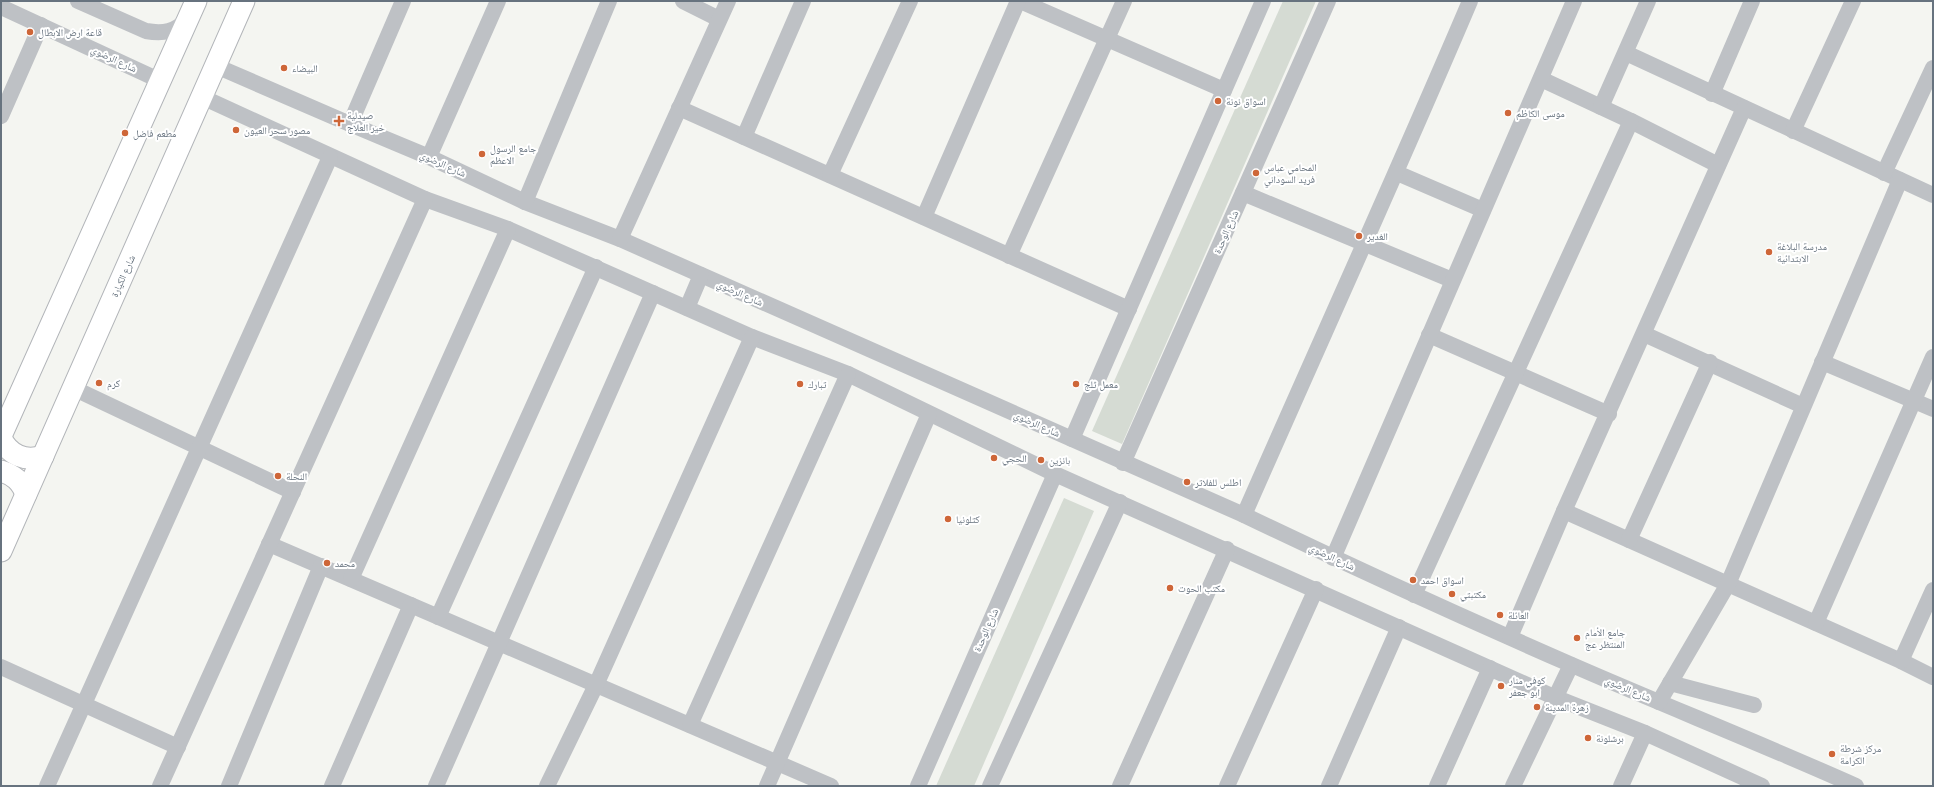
<svg xmlns="http://www.w3.org/2000/svg" width="1934" height="787" font-family="'DM Sans','Noto Naskh Arabic',sans-serif">
  <style>
    .green { fill: #d5dbd3 }
    .lines { fill: none; stroke-linecap: round; stroke-linejoin: round }
    .major-casing { stroke: #b2b5b9; stroke-width: 23 }
    .minor { stroke: #bec1c5; stroke-width: 16 }
    .major { stroke: #fff; stroke-width: 21 }
    .poi-dot { fill: #ce6638; stroke: #fff; stroke-width: 1.5 }
    .labels { text-anchor: middle; dominant-baseline: central; stroke-width: 4; stroke-linejoin: round; paint-order: stroke }
    .poi-label { font-size: 10px; fill: #67737f; stroke: #fff; text-anchor: start }
    .street-label { font-size: 10px; fill: #67737f; stroke: #fff }
  </style>
  <rect width="100%" height="100%" fill="#f4f5f1"/>
  <g class="green">
    <path d="M 1283,1 L 1316,1 L 1122,444 L 1092,431 Z"/>
    <path d="M 1064,498 L 1094,511 L 974,786 L 936,786 Z"/>
  </g>
  <g class="lines">
    <defs>
      <g id="major">
        <path d="M 1,436 L 196,1"/>
        <path d="M 1,438 C 9,455 25,462 43,456"/>
        <path d="M 1,471 C 14,475 21,481 26,494"/>
        <path d="M 1,551 L 244,1"/>
      </g>
    </defs>
    <use href="#major" class="major-casing"/>
    <g class="minor">
      <path d="M 78,1 L 146,31 C 163,34 176,32 187,19"/>
      <path d="M 683,1 L 719,19"/>
      <path d="M 1020,1 L 1224,90"/>
      <path d="M 1,7 L 161,81"/>
      <path d="M 1626,53 L 1933,195"/>
      <path d="M 216,66 L 350,124 L 429,157 L 525,202 L 620,239 L 1244,515 C 1352,567 1462,617 1572,665 C 1666,706 1762,744 1856,786"/>
      <path d="M 1541,79 L 1631,121 L 1718,165"/>
      <path d="M 1712,94 L 1752,1"/>
      <path d="M 202,97 L 425,199 L 508,229 L 752,337 L 848,374 L 1055,474 L 1554,697 L 1645,733 L 1762,786"/>
      <path d="M 1601,107 L 1648,1"/>
      <path d="M 679,108 L 1129,309"/>
      <path d="M 1,116 L 41,25"/>
      <path d="M 350,124 L 403,1"/>
      <path d="M 1793,131 L 1853,1"/>
      <path d="M 744,137 L 803,1"/>
      <path d="M 429,157 L 498,1"/>
      <path d="M 1397,173 L 1483,210"/>
      <path d="M 1884,173 L 1933,68"/>
      <path d="M 830,175 L 910,1"/>
      <path d="M 1243,193 L 1452,280"/>
      <path d="M 525,202 L 609,1"/>
      <path d="M 924,217 L 1018,1"/>
      <path d="M 620,239 L 728,1"/>
      <path d="M 1009,256 L 1124,1"/>
      <path d="M 687,308 L 701,275"/>
      <path d="M 1644,334 L 1803,406"/>
      <path d="M 1429,335 L 1609,414"/>
      <path d="M 1822,362 L 1933,409"/>
      <path d="M 73,388 L 293,492"/>
      <path d="M 1072,439 L 1263,1"/>
      <path d="M 1123,463 L 1328,1"/>
      <path d="M 1564,511 L 1901,661 L 1933,677"/>
      <path d="M 1244,515 C 1319,344 1397,173 1470,1"/>
      <path d="M 1629,540 L 1710,362"/>
      <path d="M 269,544 L 831,786"/>
      <path d="M 1333,558 L 1574,1"/>
      <path d="M 351,579 L 508,229"/>
      <path d="M 1414,595 L 1631,121"/>
      <path d="M 438,617 L 596,267"/>
      <path d="M 1816,623 L 1933,357"/>
      <path d="M 1510,637 L 1564,511 L 1744,108"/>
      <path d="M 1901,661 L 1933,590"/>
      <path d="M 1,667 L 178,747"/>
      <path d="M 1670,683 L 1754,705"/>
      <path d="M 1659,702 L 1728,584 L 1900,180"/>
      <path d="M 690,725 L 848,374"/>
      <path d="M 47,786 L 330,157"/>
      <path d="M 160,786 L 425,199"/>
      <path d="M 229,786 L 321,566"/>
      <path d="M 332,786 L 411,605"/>
      <path d="M 436,786 L 653,293"/>
      <path d="M 547,786 L 596,685 L 752,337"/>
      <path d="M 767,786 L 929,414"/>
      <path d="M 918,786 L 1055,474"/>
      <path d="M 990,786 L 1120,502"/>
      <path d="M 1120,786 L 1227,549"/>
      <path d="M 1227,786 L 1316,589"/>
      <path d="M 1329,786 L 1399,627"/>
      <path d="M 1437,786 L 1490,668"/>
      <path d="M 1513,786 L 1571,665"/>
      <path d="M 1621,786 L 1645,733"/>
    </g>
    <use href="#major" class="major"/>
  </g>
  <g class="poi-dot">
    <circle cx="30" cy="32" r="4"/>
    <circle cx="284" cy="68" r="4"/>
    <circle cx="1218" cy="101" r="4"/>
    <circle cx="1508" cy="113" r="4"/>
    <path d="M337 115h4v4h4v4h-4v4h-4v-4h-4v-4h4z"/>
    <circle cx="236" cy="130" r="4"/>
    <circle cx="125" cy="133" r="4"/>
    <circle cx="482" cy="154" r="4"/>
    <circle cx="1256" cy="173" r="4"/>
    <circle cx="1359" cy="236" r="4"/>
    <circle cx="1769" cy="252" r="4"/>
    <circle cx="99" cy="383" r="4"/>
    <circle cx="800" cy="384" r="4"/>
    <circle cx="1076" cy="384" r="4"/>
    <circle cx="994" cy="458" r="4"/>
    <circle cx="1041" cy="460" r="4"/>
    <circle cx="278" cy="476" r="4"/>
    <circle cx="1187" cy="482" r="4"/>
    <circle cx="948" cy="519" r="4"/>
    <circle cx="327" cy="563" r="4"/>
    <circle cx="1413" cy="580" r="4"/>
    <circle cx="1170" cy="588" r="4"/>
    <circle cx="1452" cy="594" r="4"/>
    <circle cx="1500" cy="615" r="4"/>
    <circle cx="1577" cy="638" r="4"/>
    <circle cx="1501" cy="686" r="4"/>
    <circle cx="1537" cy="707" r="4"/>
    <circle cx="1588" cy="738" r="4"/>
    <circle cx="1832" cy="754" r="4"/>
  </g>
  <g class="labels">
    <g class="poi-label">
      <text x="38" y="32">قاعة ارض الابطال</text>
      <text x="292" y="68">البيضاء</text>
      <text x="1226" y="101">اسواق نونة</text>
      <text x="1516" y="113">موسى الكاظم</text>
      <text x="347" y="115">صيدلية<tspan x="347" dy="12">خير العلاج</tspan></text>
      <text x="244" y="130">مصور سحر العيون</text>
      <text x="133" y="133">مطعم فاضل</text>
      <text x="490" y="148">جامع الرسول<tspan x="490" dy="12">الاعظم</tspan></text>
      <text x="1264" y="167">المحامي عباس<tspan x="1264" dy="12">فريد السوداني</tspan></text>
      <text x="1367" y="236">الغدير</text>
      <text x="1777" y="246">مدرسة البلاغة<tspan x="1777" dy="12">الابتدائية</tspan></text>
      <text x="107" y="383">كرم</text>
      <text x="808" y="384">تبارك</text>
      <text x="1084" y="384">معمل ثلج</text>
      <text x="1002" y="458">الحجي</text>
      <text x="1049" y="460">بانزين</text>
      <text x="286" y="476">النحلة</text>
      <text x="1195" y="482">اطلس للفلاتر</text>
      <text x="956" y="519">كتلونيا</text>
      <text x="335" y="563">محمد</text>
      <text x="1421" y="580">اسواق احمد</text>
      <text x="1178" y="588">مكتب الحوت</text>
      <text x="1460" y="594">مكتبتي</text>
      <text x="1508" y="615">العائلة</text>
      <text x="1585" y="632">جامع الأمام<tspan x="1585" dy="12">المنتظر عج</tspan></text>
      <text x="1509" y="680">كوفي منار<tspan x="1509" dy="12">ابو جعفر</tspan></text>
      <text x="1545" y="707">زهرة المدينة</text>
      <text x="1596" y="738">برشلونة</text>
      <text x="1840" y="748">مركز شرطة<tspan x="1840" dy="12">الكرامة</tspan></text>
    </g>
    <g class="street-label">
      <text transform="translate(114 59) rotate(25)">شارع الرضوي</text>
      <text transform="translate(443 164) rotate(24)">شارع الرضوي</text>
      <text transform="translate(1226 232) rotate(-66)">شارع الوحدة</text>
      <text transform="translate(123 276) rotate(-66)">شارع الكيارة</text>
      <text transform="translate(740 293) rotate(24)">شارع الرضوي</text>
      <text transform="translate(1037 424) rotate(24)">شارع الرضوي</text>
      <text transform="translate(1332 557) rotate(25)">شارع الرضوي</text>
      <text transform="translate(986 630) rotate(-66)">شارع الوحدة</text>
      <text transform="translate(1628 689) rotate(23)">شارع الرضوي</text>
    </g>
  </g>
  <rect width="1934" height="787" fill="none" stroke="#67737f" stroke-width="4"/>
</svg>
